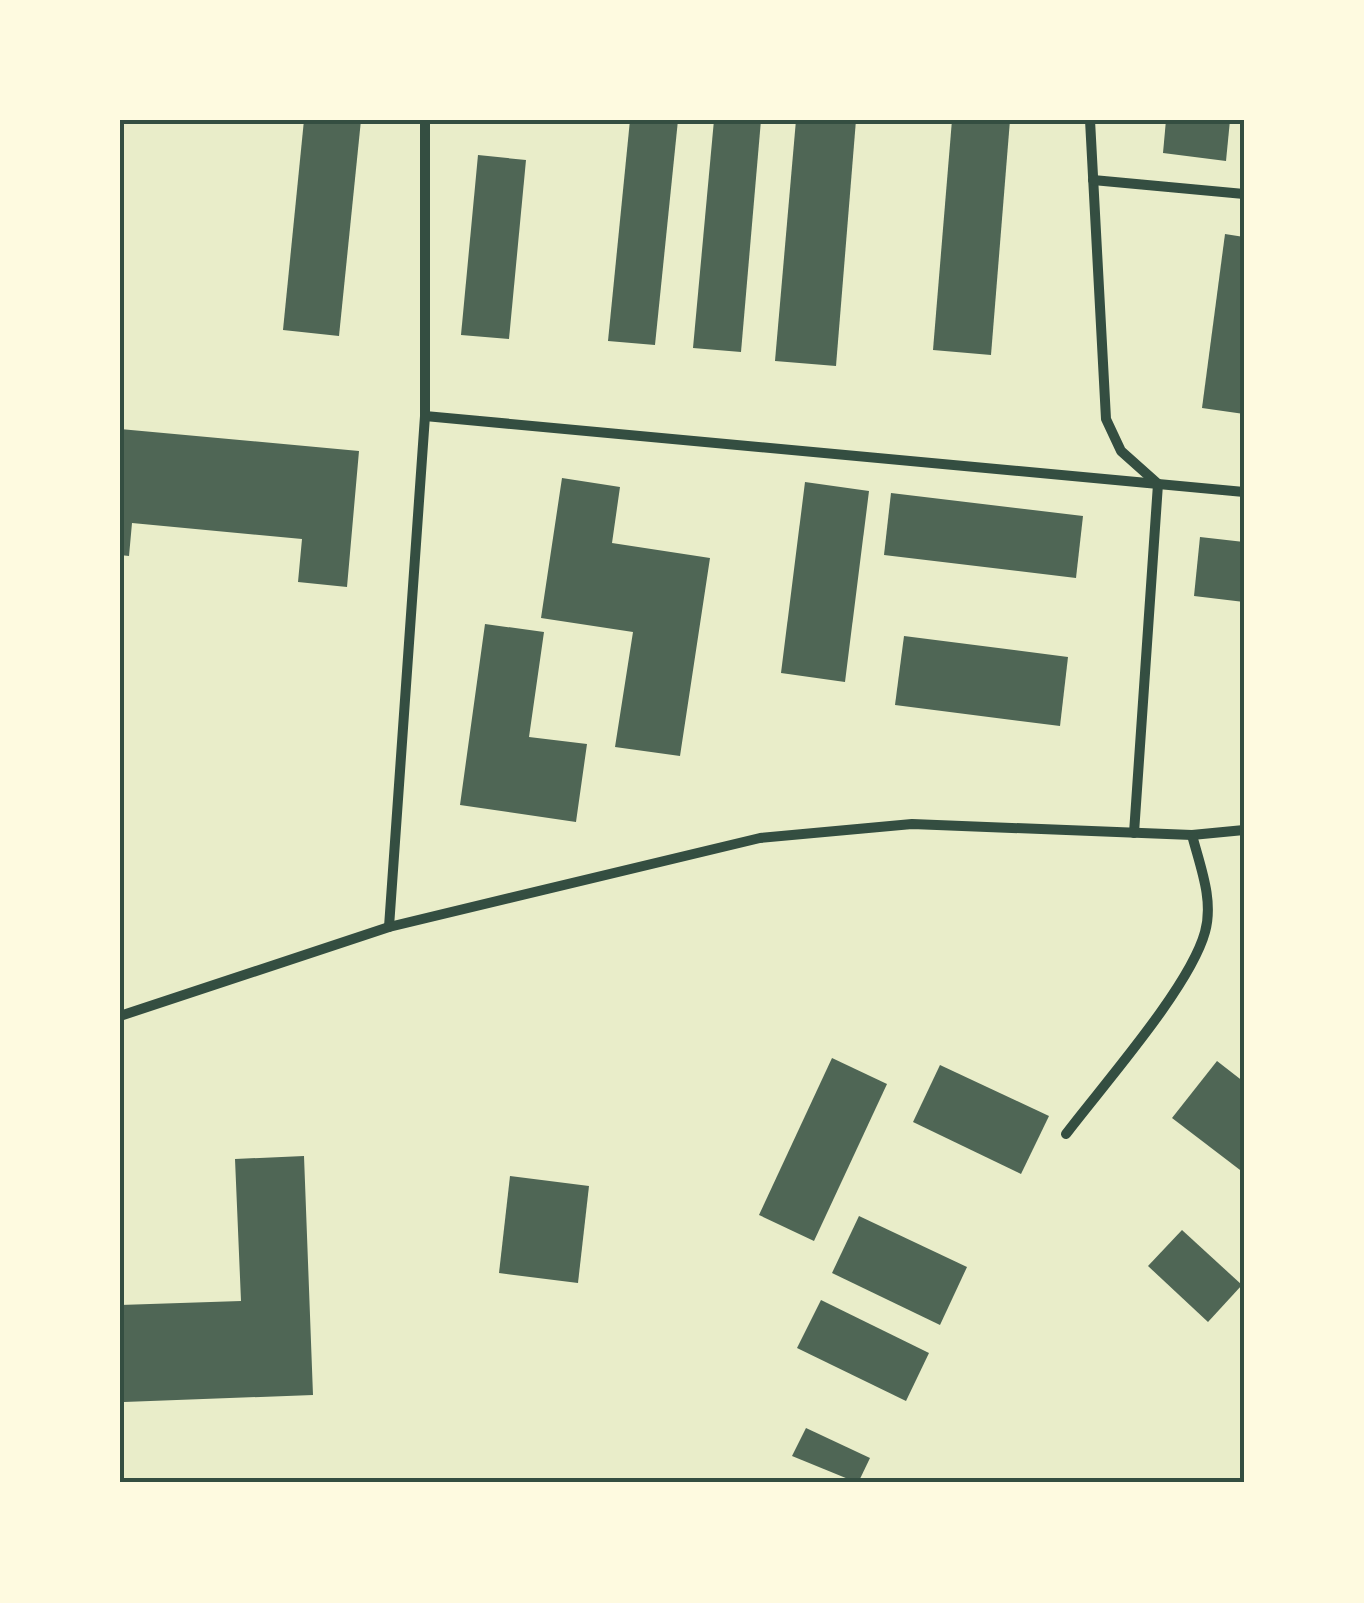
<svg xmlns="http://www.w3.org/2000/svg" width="1364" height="1603" font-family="'Noto Serif',serif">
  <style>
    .building { fill: #4f6655 }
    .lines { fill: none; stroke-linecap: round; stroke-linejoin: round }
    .minor { stroke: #344e41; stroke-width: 10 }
    .neatline { fill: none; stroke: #344e41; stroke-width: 4 }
  </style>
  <rect width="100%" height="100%" fill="#e9edc9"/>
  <g class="building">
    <path d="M 304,120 L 361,120 L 339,336 L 283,330 Z"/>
    <path d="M 630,120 L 678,120 L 655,345 L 608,341 Z"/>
    <path d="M 714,120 L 761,120 L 741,352 L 693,348 Z"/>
    <path d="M 796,120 L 856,120 L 836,366 L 775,361 Z"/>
    <path d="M 952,120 L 1010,120 L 991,355 L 933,350 Z"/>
    <path d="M 1166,120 L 1230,120 L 1226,161 L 1163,153 Z"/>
    <path d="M 478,155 L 526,160 L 509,339 L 461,335 Z"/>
    <path d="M 1225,234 L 1244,237 L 1244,414 L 1202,408 Z"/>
    <path d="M 120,429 L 359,451 L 347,587 L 298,582 L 302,539 L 132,523 L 129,556 L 120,555 Z"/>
    <path d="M 562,478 L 620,487 L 612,543 L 710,558 L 680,756 L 615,747 L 633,632 L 541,618 Z"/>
    <path d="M 805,482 L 869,491 L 845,682 L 781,673 Z"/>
    <path d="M 891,493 L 1083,516 L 1076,578 L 884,555 Z"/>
    <path d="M 1200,537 L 1244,542 L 1244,602 L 1194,596 Z"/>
    <path d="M 485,624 L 544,632 L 529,737 L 587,744 L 576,822 L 460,805 Z"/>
    <path d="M 904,636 L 1068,657 L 1060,726 L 895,705 Z"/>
    <path d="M 832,1058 L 887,1084 L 814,1241 L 759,1215 Z"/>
    <path d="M 1217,1061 L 1244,1082 L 1244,1173 L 1172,1118 Z"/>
    <path d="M 940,1065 L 1049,1116 L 1021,1174 L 913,1122 Z"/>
    <path d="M 304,1156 L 313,1395 L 124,1402 L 120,1305 L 241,1301 L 235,1159 Z"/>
    <path d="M 510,1176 L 589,1186 L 578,1283 L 499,1273 Z"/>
    <path d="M 859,1216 L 967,1267 L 940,1325 L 832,1273 Z"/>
    <path d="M 1182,1230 L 1242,1285 L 1208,1322 L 1148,1266 Z"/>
    <path d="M 821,1300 L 929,1353 L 906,1401 L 797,1348 Z"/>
    <path d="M 806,1428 L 870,1458 L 858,1483 L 792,1456 Z"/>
  </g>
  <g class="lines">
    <g class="minor">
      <path d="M 1090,120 L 1106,419 L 1121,451 L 1158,484 L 1134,833"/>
      <path d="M 1093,180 L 1244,194"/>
      <path d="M 425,416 L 1244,492"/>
      <path d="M 389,927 L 425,416 L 425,120"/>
      <path d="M 120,1016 L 389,927 L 760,838 L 912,824 L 1192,835 L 1244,830"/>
      <path d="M 1066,1134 C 1103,1085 1190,987 1205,932 C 1214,900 1200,866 1192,835"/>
    </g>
  </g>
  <rect width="1364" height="1603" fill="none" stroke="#fefae0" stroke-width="245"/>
  <rect x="122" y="122" width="1120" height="1358" class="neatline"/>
</svg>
